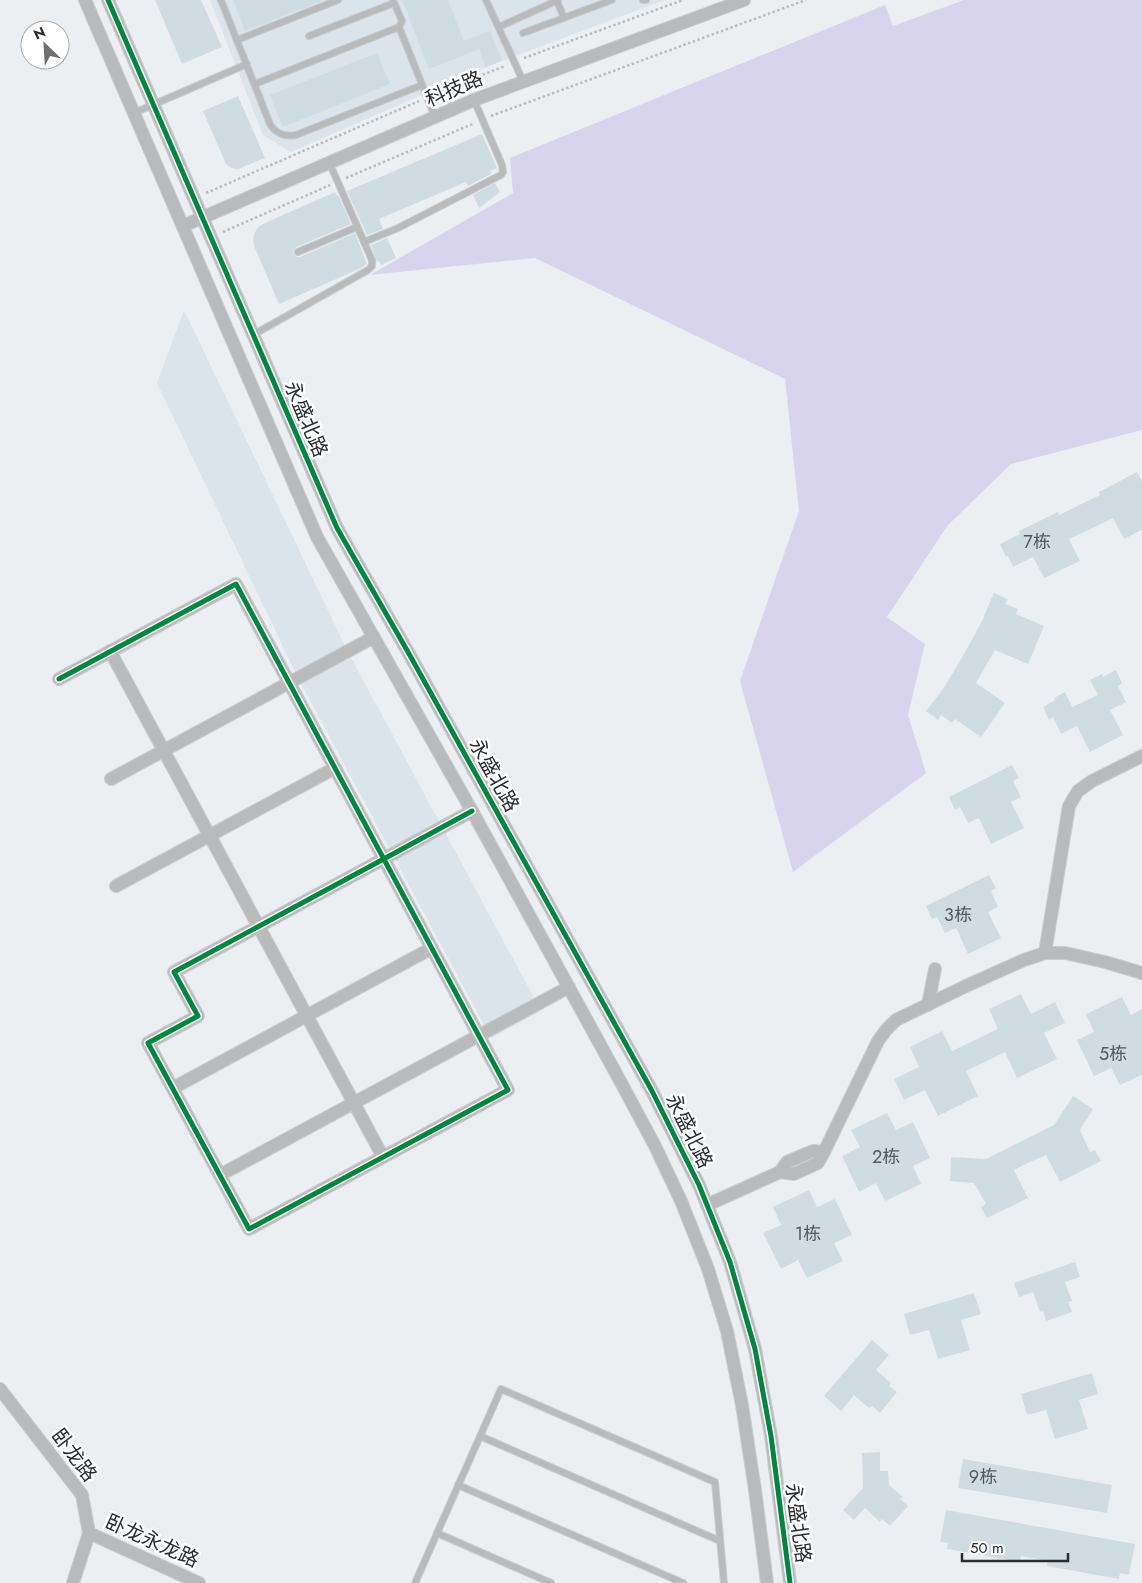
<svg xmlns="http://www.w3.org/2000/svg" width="1142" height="1583" font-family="Jost,'Noto Sans SC',sans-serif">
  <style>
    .built { fill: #dbe3eb }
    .green { fill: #d8d4ed }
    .building { fill: #cfdde3 }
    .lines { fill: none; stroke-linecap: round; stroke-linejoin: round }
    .lane-casing { stroke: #caccce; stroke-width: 8 }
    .street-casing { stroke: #caccce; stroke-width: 14 }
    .path { stroke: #babbbc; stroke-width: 2.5; stroke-dasharray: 2.5 2.5; stroke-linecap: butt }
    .lane { stroke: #b9babc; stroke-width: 6 }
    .street { stroke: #b9babc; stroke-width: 12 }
    .cycleway-casing { stroke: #fff; stroke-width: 8 }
    .cycleway { stroke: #00873e; stroke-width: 5 }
    .labels { text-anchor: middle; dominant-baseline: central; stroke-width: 5; stroke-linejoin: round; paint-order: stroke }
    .number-label { font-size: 18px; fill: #53595d }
    .street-label { font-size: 20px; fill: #2a2d30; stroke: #fff }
  </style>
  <rect width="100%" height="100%" fill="#eceff2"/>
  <g class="built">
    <path d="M 210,0 L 665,0 L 486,67 L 291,152 L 263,135 Z"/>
    <path d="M 184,310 L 348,652 L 541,1011 L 491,1038 L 298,678 L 157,383 Z"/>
  </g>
  <path class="green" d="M 964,0 L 1142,0 L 1142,430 L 1011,464 L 948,525 L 887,617 L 925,644 L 908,715 L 926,773 L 793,872 L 740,681 L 799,511 L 785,379 L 535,258 L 370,275 L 513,193 L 510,158 L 885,5 L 893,26 Z"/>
  <g class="building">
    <path d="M 155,0 L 201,0 L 222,47 L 182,64 Z"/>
    <path d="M 233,0 L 324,0 L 245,31 Z"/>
    <path d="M 402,0 L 448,0 L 464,41 L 490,31 L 502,61 L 486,67 L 479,49 L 429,69 Z"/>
    <path d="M 377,53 L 390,84 L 283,127 L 270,95 Z"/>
    <path d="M 238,96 L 265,158 L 238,169 L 231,168 L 226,164 L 203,111 Z"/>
    <path d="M 482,134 L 497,168 L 490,171 L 491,174 L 468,186 L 466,182 L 379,219 L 383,229 L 367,235 L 347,191 Z"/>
    <path d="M 495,183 L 500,192 L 479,208 L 473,195 Z"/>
    <path d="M 335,192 L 337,196 L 338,195 L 351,224 L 296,247 L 293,251 L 294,254 L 297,257 L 300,257 L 355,233 L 367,264 L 357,270 L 279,304 L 255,248 L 253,241 L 254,234 L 258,227 L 265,223 Z"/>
    <path d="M 387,238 L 396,258 L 381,265 L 379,261 L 377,262 L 371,245 Z"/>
    <path d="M 1137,472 L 1142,481 L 1142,530 L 1124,539 L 1113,518 L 1084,532 L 1069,539 L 1080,561 L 1044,578 L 1033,557 L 1013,567 L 1008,556 L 1006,557 L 1000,544 L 1020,534 L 1019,531 L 1058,512 L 1059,515 L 1100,495 L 1099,492 Z"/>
    <path d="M 994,593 L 1008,599 L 1005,604 L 1018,609 L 1016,614 L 1044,626 L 1028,664 L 995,650 L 976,683 L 1005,703 L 981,737 L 955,719 L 952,723 L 941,715 L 938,720 L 926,711 L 945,686 L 964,654 L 981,623 Z"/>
    <path d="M 1116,670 L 1122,683 L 1118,686 L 1126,702 L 1110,710 L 1123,735 L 1090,752 L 1077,726 L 1061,734 L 1053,717 L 1049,720 L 1043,707 L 1055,700 L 1054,698 L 1065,692 L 1072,707 L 1098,695 L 1090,680 L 1102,674 L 1103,677 Z"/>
    <path d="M 1012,765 L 1019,778 L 1013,781 L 1021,797 L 1011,802 L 1024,828 L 991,844 L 979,818 L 968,823 L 960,807 L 955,810 L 949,797 Z"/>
    <path d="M 989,875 L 996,888 L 991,891 L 998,907 L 988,912 L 1001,938 L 968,954 L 956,928 L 945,933 L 937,917 L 932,919 L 926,906 Z"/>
    <path d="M 1021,994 L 1031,1014 L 1055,1002 L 1065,1023 L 1044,1033 L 1057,1059 L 1017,1078 L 1005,1052 L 966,1071 L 978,1096 L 938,1116 L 925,1090 L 904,1100 L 894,1079 L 919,1067 L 910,1047 L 942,1031 L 952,1051 L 998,1029 L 989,1009 Z"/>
    <path d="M 1122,997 L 1131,1015 L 1142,1009 L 1142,1075 L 1120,1085 L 1111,1068 L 1094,1076 L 1077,1040 L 1094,1032 L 1086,1014 Z"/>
    <path d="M 1073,1096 L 1093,1109 L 1080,1130 L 1090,1152 L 1095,1150 L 1101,1161 L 1060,1182 L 1046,1155 L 1030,1162 L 1014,1170 L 1028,1198 L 987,1218 L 981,1207 L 986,1204 L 974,1183 L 950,1181 L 951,1157 L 986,1159 L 1054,1125 Z"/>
    <path d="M 887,1113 L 896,1130 L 913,1122 L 930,1158 L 913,1166 L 921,1184 L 885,1201 L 876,1183 L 859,1192 L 842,1156 L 860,1147 L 851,1130 Z"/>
    <path d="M 809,1190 L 817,1207 L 835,1199 L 852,1235 L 834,1243 L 843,1261 L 807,1278 L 798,1260 L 781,1269 L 763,1233 L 781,1225 L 773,1207 Z"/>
    <path d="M 1075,1262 L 1080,1277 L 1065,1282 L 1072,1301 L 1068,1302 L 1072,1312 L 1046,1321 L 1043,1311 L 1040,1312 L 1033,1292 L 1019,1297 L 1014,1283 Z"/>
    <path d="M 974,1293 L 981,1314 L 961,1320 L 970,1350 L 938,1359 L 929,1330 L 910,1335 L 904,1314 Z"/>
    <path d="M 872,1340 L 889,1355 L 876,1370 L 891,1383 L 889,1386 L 897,1392 L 880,1413 L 872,1406 L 869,1408 L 854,1395 L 841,1411 L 824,1396 Z"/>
    <path d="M 1092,1373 L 1098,1394 L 1079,1400 L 1088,1429 L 1055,1439 L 1046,1410 L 1027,1415 L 1021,1394 Z"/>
    <path d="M 880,1452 L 880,1471 L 888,1471 L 889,1485 L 903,1497 L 900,1499 L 908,1506 L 890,1526 L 882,1519 L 880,1522 L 865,1508 L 854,1520 L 843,1510 L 863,1488 L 862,1453 Z"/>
    <path d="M 963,1459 L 1112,1485 L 1107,1513 L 958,1488 Z"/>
    <path d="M 946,1510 L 1135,1544 L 1129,1575 L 1120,1573 L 1119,1579 L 1047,1566 L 1048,1561 L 1021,1556 L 1020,1562 L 947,1549 L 948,1543 L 940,1542 Z"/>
  </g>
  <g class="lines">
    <defs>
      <g id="lane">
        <path d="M 221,0 L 270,124 C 276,134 284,137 296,135 L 422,85"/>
        <path d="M 486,0 L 523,81"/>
        <path d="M 643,0 L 646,0"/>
        <path d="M 557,1 L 564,18"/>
        <path d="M 399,27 L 435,117"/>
        <path d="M 499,27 L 558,0"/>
        <path d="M 523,33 L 612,0"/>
        <path d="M 309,36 L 394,3"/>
        <path d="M 237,40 L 338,0"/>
        <path d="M 255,84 L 399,27 L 402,21 L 393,0"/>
        <path d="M 134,113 L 247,64"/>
        <path d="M 364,242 L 398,228 L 501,175 L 503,172 L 502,165 L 474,100"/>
        <path d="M 298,252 L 357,227"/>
        <path d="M 253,335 L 368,270 L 372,266 L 372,260 L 329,162"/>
        <path d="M 480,1436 L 720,1541"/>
        <path d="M 458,1485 L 683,1583"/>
        <path d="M 437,1533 L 551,1583"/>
        <path d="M 415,1583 L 501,1389 L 715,1482 L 724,1583"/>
      </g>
      <g id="street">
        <path d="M 85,0 L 317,537 L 472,811 L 618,1077 L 655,1146 L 681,1201 L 708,1269 L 727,1331 L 742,1405 L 755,1490 L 767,1583"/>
        <path d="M 108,0 L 337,528 L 408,652 L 652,1091 L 699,1185 L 730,1262 L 755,1349 L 771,1436 L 790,1583"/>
        <path d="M 183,226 L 474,100 L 744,0"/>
        <path d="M 110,651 L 383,1157"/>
        <path d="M 59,679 L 236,584 C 327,753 417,921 508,1090 L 249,1229 L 148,1043 L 198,1016 L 174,972 C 274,918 373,865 472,811"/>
        <path d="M 111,779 L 374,637"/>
        <path d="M 116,886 L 335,768"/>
        <path d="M 1045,953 L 1069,806 L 1078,791 L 1092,781 L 1142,756"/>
        <path d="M 928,1005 L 935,969"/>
        <path d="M 173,1088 L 432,948"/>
        <path d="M 824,1152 L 813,1151 L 787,1162 L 780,1172 L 794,1174 L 818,1163 L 824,1152 L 878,1041 L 886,1030 L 896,1020 L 966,986 L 1024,960 L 1045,953 L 1065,953 L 1105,962 L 1142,973"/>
        <path d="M 220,1175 L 569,987"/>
        <path d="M 707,1205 L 780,1172"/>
        <path d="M 0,1389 L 82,1495 L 89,1533 L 73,1583"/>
        <path d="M 89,1533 L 199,1583"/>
      </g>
    </defs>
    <use href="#lane" class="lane-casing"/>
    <use href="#street" class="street-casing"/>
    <g class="path">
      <path d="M 524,58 L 683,0"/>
      <path d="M 436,93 L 505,66"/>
      <path d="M 491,116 L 806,0"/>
      <path d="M 346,178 L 475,123"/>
      <path d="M 206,193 L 419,101"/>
      <path d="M 223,232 L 330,185"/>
    </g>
    <use href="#lane" class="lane"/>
    <use href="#street" class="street"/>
    <defs>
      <g id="cycleway">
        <path d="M 108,0 L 337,528 L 408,652 L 652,1091 L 699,1185 L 730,1262 L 755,1349 L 771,1436 L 790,1583"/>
        <path d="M 59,679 L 236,584 C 327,753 417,921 508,1090 L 249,1229 L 148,1043 L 198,1016 L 174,972 C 274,918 373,865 472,811"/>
      </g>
    </defs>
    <use href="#cycleway" class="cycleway-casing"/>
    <use href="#cycleway" class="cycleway"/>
  </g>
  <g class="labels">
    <g class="number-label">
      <text x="1037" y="542">7栋</text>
      <text x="958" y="915">3栋</text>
      <text x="1113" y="1054">5栋</text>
      <text x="886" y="1157">2栋</text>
      <text x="808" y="1234">1栋</text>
      <text x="983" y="1477">9栋</text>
    </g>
    <g class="street-label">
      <text transform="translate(454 89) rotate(-23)">科技路</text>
      <text transform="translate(306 419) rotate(67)">永盛北路</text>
      <text transform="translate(494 775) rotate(61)">永盛北路</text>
      <text transform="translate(689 1131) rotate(64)">永盛北路</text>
      <text transform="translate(74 1455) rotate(53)">卧龙路</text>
      <text transform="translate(798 1523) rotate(82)">永盛北路</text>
      <text transform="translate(152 1541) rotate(24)">卧龙永龙路</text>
    </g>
  </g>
  <g transform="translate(45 45) rotate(335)"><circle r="24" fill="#ffffff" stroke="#aaabac"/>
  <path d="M0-4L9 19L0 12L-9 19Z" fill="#6e7174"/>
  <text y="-8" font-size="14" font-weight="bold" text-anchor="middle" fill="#2a2d30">N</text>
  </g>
  <path d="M962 1553v8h106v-8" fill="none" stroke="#2a2d30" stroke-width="2.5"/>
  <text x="970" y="1553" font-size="15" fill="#2a2d30" stroke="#ffffff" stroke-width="4" paint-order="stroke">50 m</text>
</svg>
